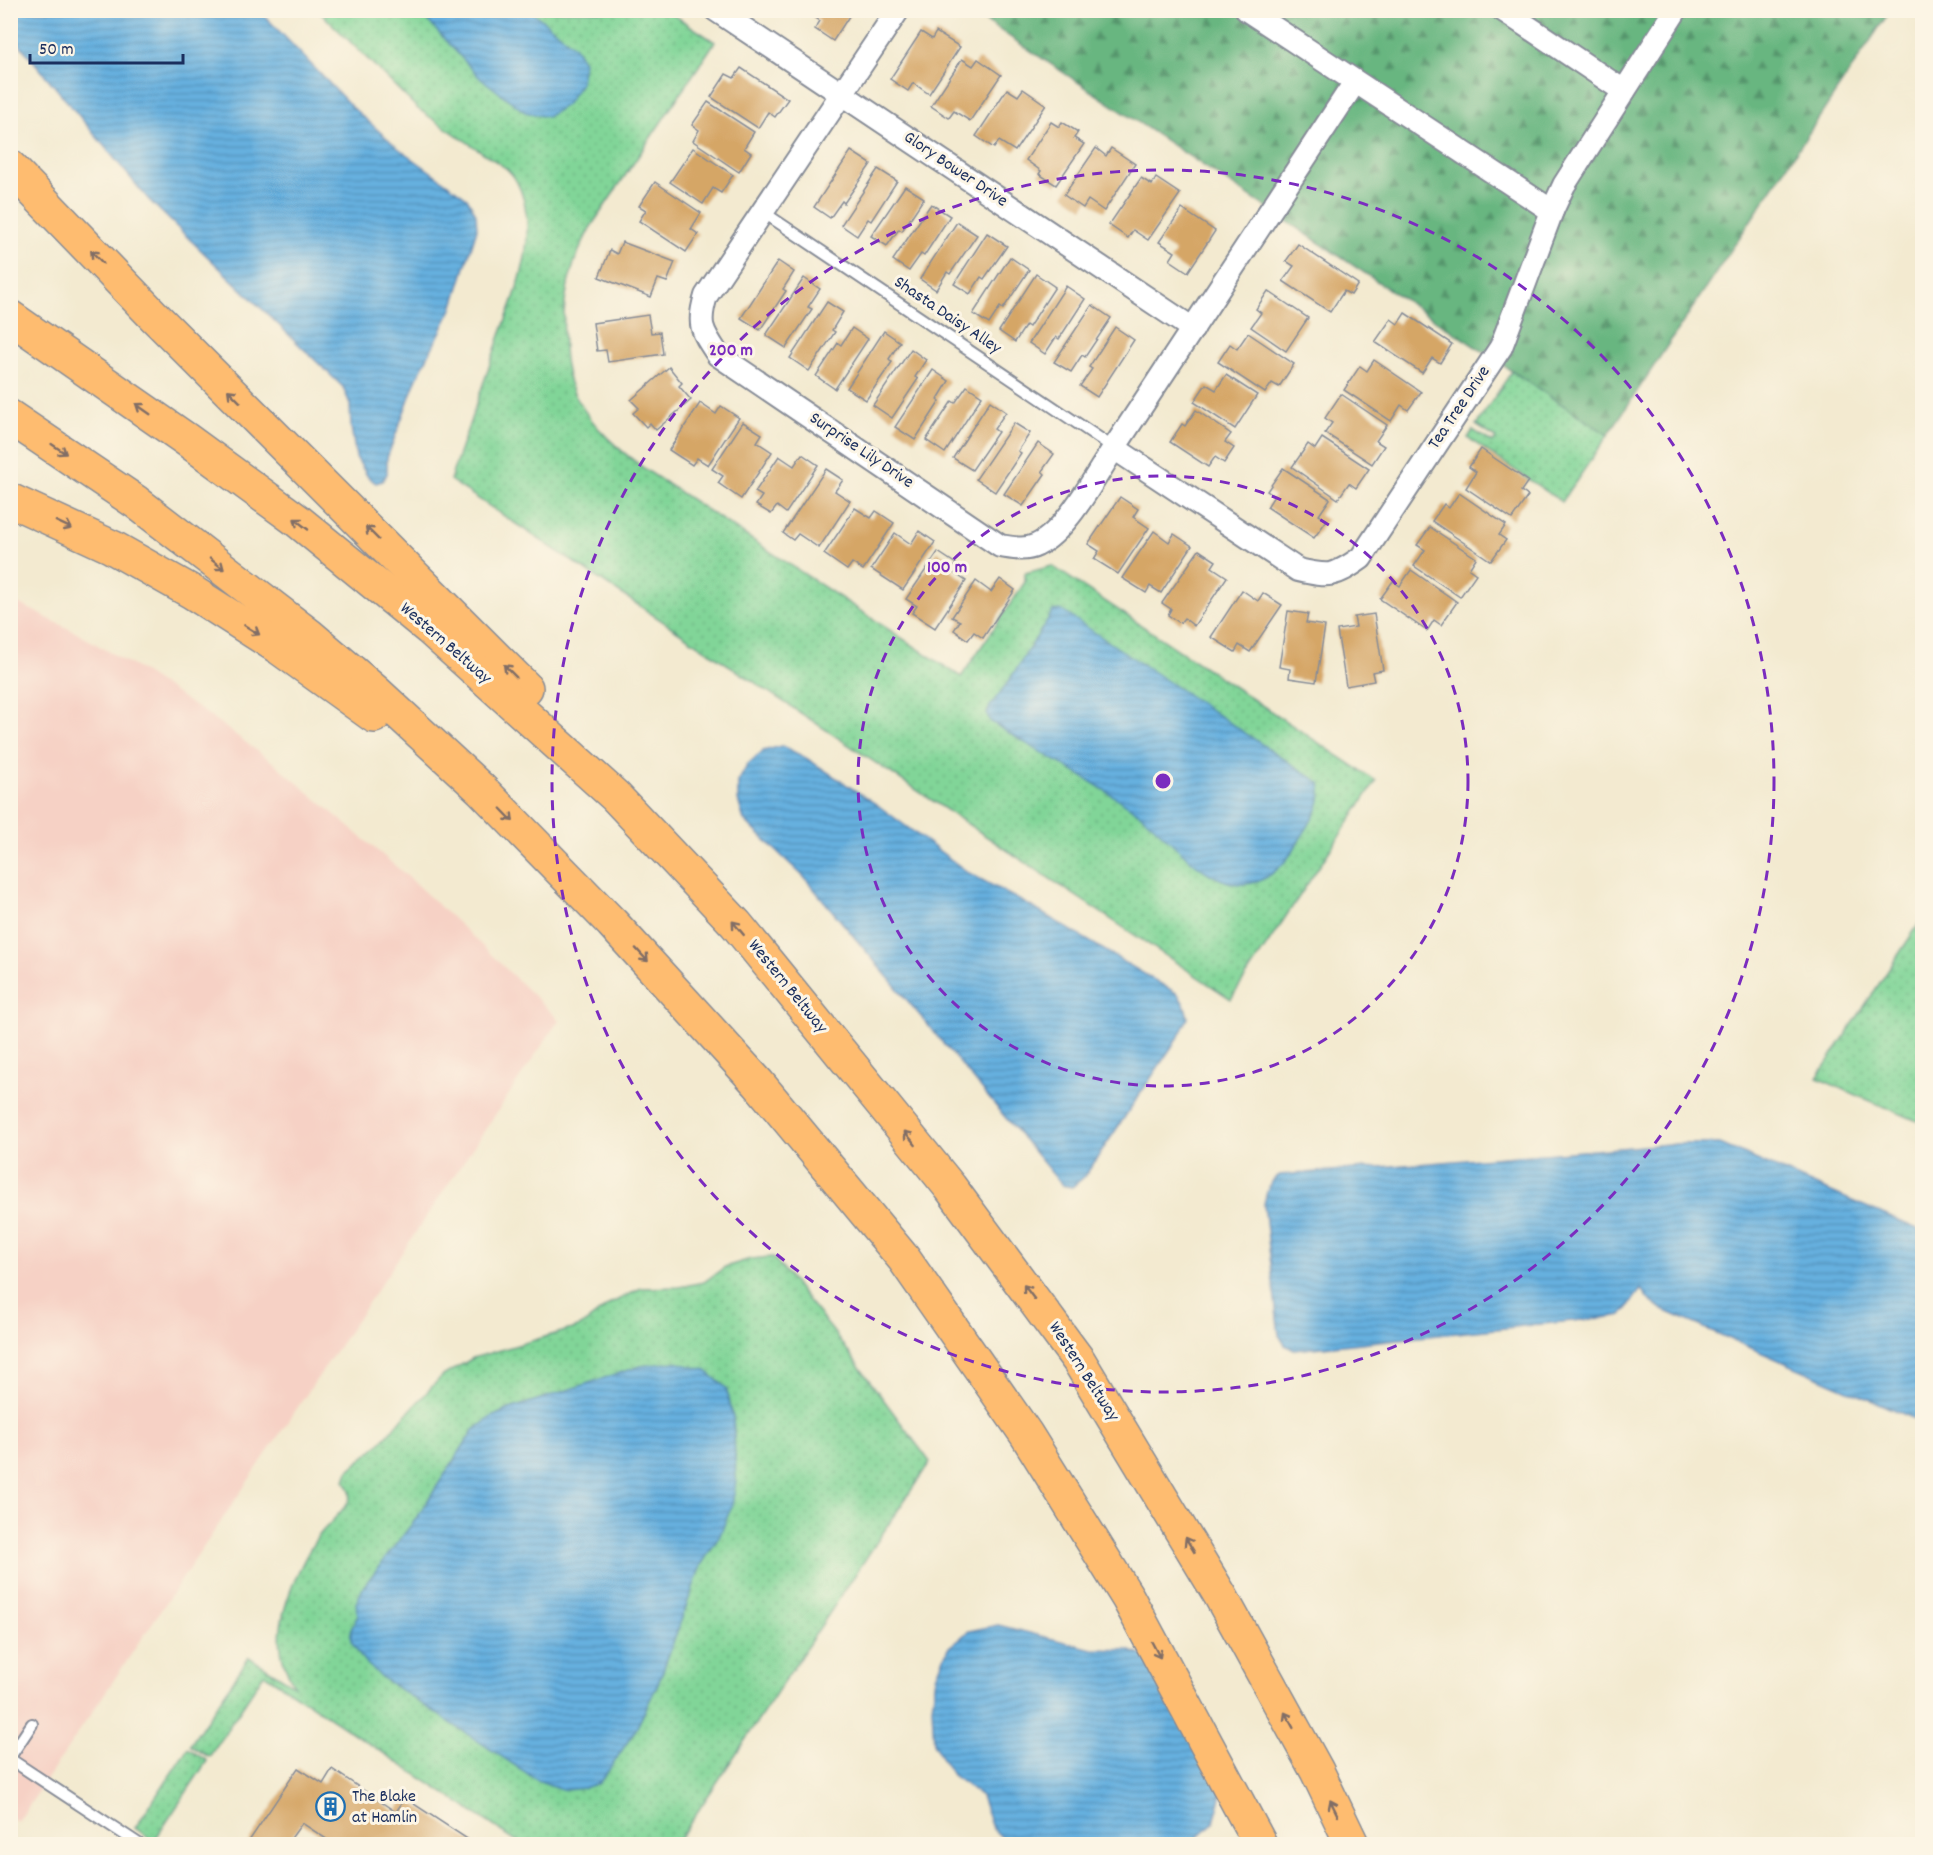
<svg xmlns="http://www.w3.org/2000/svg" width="1933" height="1855" font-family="Dekko,sans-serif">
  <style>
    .built { fill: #f6d1c5 }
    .grass { fill: url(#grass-dots); stroke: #4e827b; stroke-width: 1.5; fill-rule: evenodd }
    .forest { fill: url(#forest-firs); stroke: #42726f; stroke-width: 1.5 }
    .water { fill: url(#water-rules); stroke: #40709e; stroke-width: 1.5 }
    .building { fill: #d5a666 }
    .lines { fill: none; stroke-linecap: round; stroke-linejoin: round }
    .service-casing { stroke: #878c97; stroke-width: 14 }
    .minor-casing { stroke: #878c97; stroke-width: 26 }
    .motorway-casing { stroke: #878c97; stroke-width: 36 }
    .service { stroke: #fff; stroke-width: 10 }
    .minor { stroke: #fff; stroke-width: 22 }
    .motorway { stroke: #febc70; stroke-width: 33 }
    .oneway { stroke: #816e66 }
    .ring { fill: none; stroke: #7b2cbf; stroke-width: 3; stroke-dasharray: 10 8 }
    .labels { text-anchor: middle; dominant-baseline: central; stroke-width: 6; stroke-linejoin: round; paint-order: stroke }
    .street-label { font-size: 18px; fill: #1b2f5e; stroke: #fcf5e5 }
    .poi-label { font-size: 18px; fill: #1b2f5e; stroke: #fcf5e5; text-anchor: start }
    .centre { fill: #7b2cbf; stroke: #fcf5e5; stroke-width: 3 }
    .ring-label { font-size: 18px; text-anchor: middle; font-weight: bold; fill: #7b2cbf; stroke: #fcf5e5; stroke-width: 6; stroke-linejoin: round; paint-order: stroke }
  </style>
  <defs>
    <pattern id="grass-dots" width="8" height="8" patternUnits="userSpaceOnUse" patternTransform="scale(1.5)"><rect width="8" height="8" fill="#81d598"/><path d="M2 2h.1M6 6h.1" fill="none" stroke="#6fb785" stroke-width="1.8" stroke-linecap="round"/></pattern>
    <pattern id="forest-firs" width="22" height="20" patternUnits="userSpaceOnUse" patternTransform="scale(1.5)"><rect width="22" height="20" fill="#68b680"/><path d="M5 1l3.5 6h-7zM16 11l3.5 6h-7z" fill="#55946c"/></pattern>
    <pattern id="water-rules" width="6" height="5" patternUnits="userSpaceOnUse" patternTransform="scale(1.5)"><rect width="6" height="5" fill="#66b0df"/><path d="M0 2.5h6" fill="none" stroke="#5390b8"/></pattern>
  </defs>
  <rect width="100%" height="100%" fill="#fcf5e5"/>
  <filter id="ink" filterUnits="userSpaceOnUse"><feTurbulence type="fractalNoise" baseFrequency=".0167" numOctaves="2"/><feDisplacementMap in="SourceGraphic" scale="12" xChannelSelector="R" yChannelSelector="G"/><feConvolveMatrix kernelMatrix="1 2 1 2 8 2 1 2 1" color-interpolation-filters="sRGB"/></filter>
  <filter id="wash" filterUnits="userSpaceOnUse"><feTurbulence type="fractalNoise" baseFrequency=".008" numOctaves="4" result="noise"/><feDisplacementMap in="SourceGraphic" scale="24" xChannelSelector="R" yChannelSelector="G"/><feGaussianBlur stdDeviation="1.35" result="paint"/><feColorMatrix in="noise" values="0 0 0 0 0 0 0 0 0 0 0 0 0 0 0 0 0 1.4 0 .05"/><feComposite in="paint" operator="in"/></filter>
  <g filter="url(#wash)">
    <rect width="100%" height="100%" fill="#f3ead0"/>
    <path class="built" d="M 10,599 L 77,633 L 140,670 L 207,714 L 275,764 L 406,875 L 476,940 L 559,1020 L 18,1822 L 10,1817 Z"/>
    <g class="grass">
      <path d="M 319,11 L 668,11 L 715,42 L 590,228 C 583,242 576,255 572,270 C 561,302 559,367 576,397 C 594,429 620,451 649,472 L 961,677 L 1025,582 L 1025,573 L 1052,566 L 1376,781 L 1231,999 L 450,480 C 466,433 483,385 499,338 C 511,306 526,272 527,237 C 528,214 524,185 507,169 L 418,109 Z"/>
      <path d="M 1512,371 L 1608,435 L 1562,502 L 1468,438 L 1473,430 L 1493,443 L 1496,438 L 1476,425 Z"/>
      <path d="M 1922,919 L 1922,1123 L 1817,1078 Z"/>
      <path d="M 773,1257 L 832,1330 L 930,1462 L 676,1844 L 521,1844 L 264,1674 L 209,1757 L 190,1745 L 249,1657 L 295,1686 C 271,1649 280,1615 296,1577 C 303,1562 310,1546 321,1533 C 328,1524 347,1508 350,1498 C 352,1491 348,1486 345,1481 L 348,1471 L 379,1444 L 441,1377 L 473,1358 L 572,1329 L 581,1326 L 610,1304 L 641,1288 L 679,1287 L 704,1282 L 725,1267 L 751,1259 ZM 641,1366 L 726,1388 L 733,1417 L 736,1481 L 720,1535 L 701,1565 L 659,1681 L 636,1729 L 599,1783 L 351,1630 L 358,1615 L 364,1586 L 416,1519 L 473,1431 L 490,1418 L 507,1410 Z"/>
      <path d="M 188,1748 L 207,1761 L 154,1841 L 135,1828 Z"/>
    </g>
    <path class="forest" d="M 971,11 L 1890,11 L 1608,435 Z"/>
    <g class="water">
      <path d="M 10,11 L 260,11 L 352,107 L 398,148 L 467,198 L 476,214 L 477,229 L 452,309 L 416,380 L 387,458 L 387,474 L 382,481 L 376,483 L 368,477 L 356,457 L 351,427 L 350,404 L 343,387 L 149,200 L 11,34 Z"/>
      <path d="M 419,11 L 531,11 L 574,46 L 584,62 L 581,83 L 566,105 L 547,117 L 525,112 L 479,77 Z"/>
      <path d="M 1061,610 L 1320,783 C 1325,806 1308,825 1297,844 C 1286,864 1266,885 1241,884 C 1205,883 1171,840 1145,818 C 1136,810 1125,804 1115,797 C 1075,770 1031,748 990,721 L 987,714 L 990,706 L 1009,681 L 1053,611 Z"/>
      <path d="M 782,746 L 806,758 L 876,804 L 969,873 L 1030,906 L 1178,994 L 1185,1006 L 1188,1018 L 1179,1036 L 1085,1176 L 1072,1187 L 1062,1185 L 804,877 L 744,820 L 738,800 L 738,782 L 748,764 L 763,751 Z"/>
      <path d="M 1670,1144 L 1720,1144 L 1922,1231 L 1922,1422 L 1661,1309 L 1649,1300 L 1641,1289 L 1622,1315 L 1610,1317 L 1294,1350 L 1285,1345 L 1279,1335 L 1264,1204 C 1267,1191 1268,1182 1280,1175 Z"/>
      <path d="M 675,1362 L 705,1370 L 726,1388 L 733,1417 L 736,1481 L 732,1505 L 720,1535 L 701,1565 L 659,1681 L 636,1729 L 611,1767 L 599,1783 L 584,1788 L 565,1790 L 537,1780 L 381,1677 L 364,1661 L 351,1641 L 351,1630 L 358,1615 L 356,1603 L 364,1586 L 416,1519 L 473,1431 L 490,1418 L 507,1410 L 641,1366 Z"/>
      <path d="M 998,1625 L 1092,1649 L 1127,1650 L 1168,1664 L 1224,1787 L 1214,1822 L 1190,1844 L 1009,1844 L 992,1828 L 981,1796 L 952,1775 L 934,1745 L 932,1707 L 936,1677 L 948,1648 L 969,1631 Z"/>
    </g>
    <g id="blocks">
      <g class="building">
        <path d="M 804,10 L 853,10 L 833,41 L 815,29 L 820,21 Z"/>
        <path d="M 921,32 L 932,39 L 936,32 L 960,47 L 929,94 L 913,83 L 908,91 L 890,79 Z"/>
        <path d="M 962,59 L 973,66 L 978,59 L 1001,75 L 970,121 L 954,111 L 949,118 L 931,106 Z"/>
        <path d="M 741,68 L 788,99 L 775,117 L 768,112 L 758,128 L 711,97 L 726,74 L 734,78 Z"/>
        <path d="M 1007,89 L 1018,96 L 1023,89 L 1046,105 L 1015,151 L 999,141 L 994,148 L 976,136 Z"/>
        <path d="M 708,102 L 754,132 L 744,148 L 751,153 L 739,172 L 693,141 L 699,130 L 692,125 Z"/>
        <path d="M 1051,122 L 1059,127 L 1062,122 L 1078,132 L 1074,138 L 1084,144 L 1056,185 L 1039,174 L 1041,171 L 1026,160 Z"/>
        <path d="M 693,148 L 733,175 L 721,193 L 713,188 L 703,204 L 670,182 Z"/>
        <path d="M 1096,148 L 1106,156 L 1111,148 L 1135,164 L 1104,211 L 1088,200 L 1083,208 L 1064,195 Z"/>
        <path d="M 851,151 L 871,164 L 844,203 L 842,201 L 830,218 L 814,207 Z"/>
        <path d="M 878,169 L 897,181 L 871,221 L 868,219 L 857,236 L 841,225 Z"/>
        <path d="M 1141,178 L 1152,185 L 1156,178 L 1180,194 L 1148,240 L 1133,230 L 1128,238 L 1109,225 Z"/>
        <path d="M 655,182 L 701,213 L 691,229 L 698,234 L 686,252 L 639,221 L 646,210 L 639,206 Z"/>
        <path d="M 905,186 L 924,198 L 902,231 L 899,229 L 887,246 L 871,236 Z"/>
        <path d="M 931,204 L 950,216 L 924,256 L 921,254 L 909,271 L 893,260 Z"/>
        <path d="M 1182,209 L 1215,231 L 1188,272 L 1170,260 L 1175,252 L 1159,242 Z"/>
        <path d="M 957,222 L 977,235 L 950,274 L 947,272 L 936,290 L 920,279 Z"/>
        <path d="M 987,233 L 1007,246 L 984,279 L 981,277 L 970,294 L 954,284 Z"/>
        <path d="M 622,242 L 675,262 L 667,282 L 658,279 L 651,297 L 599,277 L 610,250 L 617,254 Z"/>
        <path d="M 1298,244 L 1358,284 L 1351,295 L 1344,291 L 1330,312 L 1283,281 L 1294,266 L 1286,261 Z"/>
        <path d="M 1010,257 L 1029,270 L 1003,309 L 1000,307 L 989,324 L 973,314 Z"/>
        <path d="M 778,261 L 794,272 L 783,289 L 786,291 L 760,330 L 741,318 Z"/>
        <path d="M 1036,274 L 1055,287 L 1029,327 L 1026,325 L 1015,342 L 999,331 Z"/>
        <path d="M 804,278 L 820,289 L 808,307 L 812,309 L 786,348 L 766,335 Z"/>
        <path d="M 1066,286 L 1085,299 L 1059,339 L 1056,337 L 1045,354 L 1029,343 Z"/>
        <path d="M 1268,291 L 1308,318 L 1286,351 L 1251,327 L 1261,313 L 1256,309 Z"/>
        <path d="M 827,302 L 843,312 L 832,330 L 835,332 L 809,371 L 790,358 Z"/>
        <path d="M 1092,305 L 1111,318 L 1085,357 L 1082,355 L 1071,372 L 1054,362 Z"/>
        <path d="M 1405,313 L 1452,344 L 1440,363 L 1432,358 L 1422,373 L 1375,342 L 1391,319 L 1398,324 Z"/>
        <path d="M 648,315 L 651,333 L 660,332 L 663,354 L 608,362 L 606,350 L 597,351 L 593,323 Z"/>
        <path d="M 1115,327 L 1134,340 L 1097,397 L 1080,386 L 1092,369 L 1089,367 Z"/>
        <path d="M 852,328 L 868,339 L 835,389 L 816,376 L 838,343 L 841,345 Z"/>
        <path d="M 884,331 L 900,342 L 889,359 L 892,362 L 866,400 L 847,388 Z"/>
        <path d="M 1248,333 L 1294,364 L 1279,387 L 1272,383 L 1265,393 L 1218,362 L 1230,344 L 1237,349 Z"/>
        <path d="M 911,349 L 926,360 L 915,377 L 918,379 L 892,418 L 873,405 Z"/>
        <path d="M 1374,360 L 1421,392 L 1408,410 L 1401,405 L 1391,421 L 1344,390 L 1360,366 L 1367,371 Z"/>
        <path d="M 669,367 L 682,383 L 679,386 L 691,400 L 656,430 L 650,423 L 646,427 L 633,413 L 639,408 L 631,400 Z"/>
        <path d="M 933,370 L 949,381 L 938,399 L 940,401 L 915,440 L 895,427 Z"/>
        <path d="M 1226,375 L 1257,395 L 1235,429 L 1194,402 L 1206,384 L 1216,390 Z"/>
        <path d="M 967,386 L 982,396 L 945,453 L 926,440 L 952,401 L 955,403 Z"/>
        <path d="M 1341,394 L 1387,425 L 1376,441 L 1384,446 L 1372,464 L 1325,433 L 1332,423 L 1325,418 Z"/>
        <path d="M 990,401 L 1006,412 L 994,429 L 998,432 L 972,470 L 953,458 Z"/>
        <path d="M 700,403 L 716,414 L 721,406 L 739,418 L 708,465 L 697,458 L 692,465 L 669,450 Z"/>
        <path d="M 1196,410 L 1231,434 L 1225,442 L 1234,448 L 1224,463 L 1215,457 L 1208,467 L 1170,442 L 1182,424 L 1185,426 Z"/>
        <path d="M 743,422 L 762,434 L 757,442 L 772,452 L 741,499 L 718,483 L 723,476 L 712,469 Z"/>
        <path d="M 1014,423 L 1030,433 L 1018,451 L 1021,453 L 995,492 L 976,479 Z"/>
        <path d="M 1322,438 L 1369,469 L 1356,488 L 1349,483 L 1338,499 L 1292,467 L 1308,444 L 1315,449 Z"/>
        <path d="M 1038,443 L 1054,454 L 1042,471 L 1045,474 L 1023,506 L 1004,494 Z"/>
        <path d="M 1481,449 L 1528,481 L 1521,491 L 1528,496 L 1512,519 L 1466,488 L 1476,472 L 1469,467 Z"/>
        <path d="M 802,454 L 818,465 L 786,513 L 777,506 L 771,514 L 756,505 L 762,496 L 755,492 L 779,456 L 794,466 Z"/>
        <path d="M 1283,468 L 1330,499 L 1319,515 L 1327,520 L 1314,538 L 1267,507 L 1274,496 L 1267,491 Z"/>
        <path d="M 826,469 L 843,480 L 835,491 L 850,501 L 819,548 L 798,534 L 793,540 L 783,533 Z"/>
        <path d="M 1459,493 L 1506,525 L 1499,535 L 1506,540 L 1491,561 L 1432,521 L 1444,504 L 1449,508 Z"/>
        <path d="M 1120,497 L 1138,509 L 1133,517 L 1149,528 L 1118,574 L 1094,559 L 1099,551 L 1088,544 Z"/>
        <path d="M 855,508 L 871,518 L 876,511 L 894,523 L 863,570 L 852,563 L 847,570 L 824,554 Z"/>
        <path d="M 1430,527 L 1476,558 L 1469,569 L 1476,574 L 1460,597 L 1414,566 L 1425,550 L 1417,545 Z"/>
        <path d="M 919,531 L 935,542 L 903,590 L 871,569 L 895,533 L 911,544 Z"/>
        <path d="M 1154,531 L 1169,542 L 1174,534 L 1192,546 L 1161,593 L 1150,586 L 1146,593 L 1122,578 Z"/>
        <path d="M 1199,550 L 1216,561 L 1212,567 L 1227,577 L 1194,626 L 1184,618 L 1180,623 L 1168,615 L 1171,609 L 1162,603 Z"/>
        <path d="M 938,552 L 956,564 L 951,571 L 966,581 L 935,628 L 912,613 L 917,606 L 906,599 Z"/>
        <path d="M 1411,570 L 1457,602 L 1441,625 L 1434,620 L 1427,631 L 1380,599 L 1393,581 L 1400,586 Z"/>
        <path d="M 1000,579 L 1015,590 L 983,638 L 974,632 L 968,640 L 954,630 L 960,621 L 952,617 L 976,581 L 991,592 Z"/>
        <path d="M 1242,590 L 1258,601 L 1263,593 L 1282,605 L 1250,652 L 1239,645 L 1235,652 L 1211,637 Z"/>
        <path d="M 1288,611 L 1308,614 L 1306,623 L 1325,626 L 1316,682 L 1289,678 L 1290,669 L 1279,667 Z"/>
        <path d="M 1374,614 L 1383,670 L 1372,672 L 1374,681 L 1346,686 L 1337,630 L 1356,627 L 1354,617 Z"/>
        <path d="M 298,1768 L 323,1784 L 332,1769 L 396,1812 L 405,1798 L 475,1844 L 334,1844 L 302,1823 L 287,1844 L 247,1844 Z"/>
      </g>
    </g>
  </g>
  <g filter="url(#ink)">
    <use href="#blocks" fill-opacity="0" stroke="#878c97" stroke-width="1.5"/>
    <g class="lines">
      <defs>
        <g id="service">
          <path d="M 763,212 L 1114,448"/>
          <path d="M 10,1757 L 32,1724"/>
          <path d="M 10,1759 L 139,1844"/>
        </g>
        <g id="minor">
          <path d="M 716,10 L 1193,329"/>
          <path d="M 898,10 L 706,296 C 697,325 702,331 718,355 L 1000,546 C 1013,548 1025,551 1037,545 C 1067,531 1095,476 1114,448 L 1298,570 C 1330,577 1334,577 1361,558 L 1501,347 L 1552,211 L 1564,185 L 1676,10"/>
          <path d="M 1247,10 L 1552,211"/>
          <path d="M 1503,10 L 1624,91"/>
          <path d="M 1114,448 L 1355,82"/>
        </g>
        <g id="motorway">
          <path d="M 10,167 L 155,317 L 526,688"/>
          <path d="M 10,317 L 187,440 L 298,521 L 430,629 L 615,796 L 736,924 L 950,1187 L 1079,1361 L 1220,1595 L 1317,1771 L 1352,1844"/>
          <path d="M 10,417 L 136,502 L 309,635 L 376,692 L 481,789 L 612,923 L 758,1083 L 904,1259 L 1026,1434 L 1128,1598 L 1260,1844"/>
          <path d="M 10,500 L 112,547 L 192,592 L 278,647 L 374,716"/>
        </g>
      </defs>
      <use href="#service" class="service-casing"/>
      <use href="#minor" class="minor-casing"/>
      <use href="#motorway" class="motorway-casing"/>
      <use href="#service" class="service"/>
      <use href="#minor" class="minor"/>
      <use href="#motorway" class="motorway"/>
    </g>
    <defs><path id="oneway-shaft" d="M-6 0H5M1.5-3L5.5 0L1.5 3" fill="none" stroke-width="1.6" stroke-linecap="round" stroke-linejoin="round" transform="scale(1.5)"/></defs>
    <g class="oneway">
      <use href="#oneway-shaft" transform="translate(97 257) rotate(-134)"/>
      <use href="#oneway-shaft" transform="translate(234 396) rotate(-135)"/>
      <use href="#oneway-shaft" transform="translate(143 409) rotate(-145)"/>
      <use href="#oneway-shaft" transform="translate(59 449) rotate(34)"/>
      <use href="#oneway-shaft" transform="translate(301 524) rotate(-142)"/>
      <use href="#oneway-shaft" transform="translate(64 525) rotate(25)"/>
      <use href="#oneway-shaft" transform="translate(372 533) rotate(-135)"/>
      <use href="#oneway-shaft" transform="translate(217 564) rotate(38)"/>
      <use href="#oneway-shaft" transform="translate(252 630) rotate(32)"/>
      <use href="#oneway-shaft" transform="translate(510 671) rotate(-135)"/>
      <use href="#oneway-shaft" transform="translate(507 815) rotate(46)"/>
      <use href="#oneway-shaft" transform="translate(738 928) rotate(-130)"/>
      <use href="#oneway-shaft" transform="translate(642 955) rotate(47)"/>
      <use href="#oneway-shaft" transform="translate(910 1138) rotate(-129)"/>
      <use href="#oneway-shaft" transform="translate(1029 1292) rotate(-127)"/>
      <use href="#oneway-shaft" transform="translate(1190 1545) rotate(-121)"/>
      <use href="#oneway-shaft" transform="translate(1156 1650) rotate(62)"/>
      <use href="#oneway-shaft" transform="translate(1289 1720) rotate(-119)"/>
      <use href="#oneway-shaft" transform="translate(1334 1808) rotate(-116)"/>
    </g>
  </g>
  <g class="ring">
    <circle cx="1163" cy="781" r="305"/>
    <circle cx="1163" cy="781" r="611"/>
  </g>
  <defs>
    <symbol id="building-ring" viewBox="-11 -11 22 22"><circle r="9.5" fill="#fcf5e5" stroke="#1f6fb2" stroke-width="1.5"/><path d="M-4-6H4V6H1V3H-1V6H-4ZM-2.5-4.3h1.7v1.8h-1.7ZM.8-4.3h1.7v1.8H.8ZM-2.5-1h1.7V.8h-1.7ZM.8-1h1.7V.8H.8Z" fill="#1f6fb2"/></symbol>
  </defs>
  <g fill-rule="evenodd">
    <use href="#building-ring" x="314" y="1790" width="33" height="33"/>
  </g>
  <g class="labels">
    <g class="street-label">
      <text transform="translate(955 170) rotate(34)">Glory Bower Drive</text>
      <text transform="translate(947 316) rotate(34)">Shasta Daisy Alley</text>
      <text transform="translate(1460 408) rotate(-56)">Tea Tree Drive</text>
      <text transform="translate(861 451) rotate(34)">Surprise Lily Drive</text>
      <text transform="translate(445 644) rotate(41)">Western Beltway</text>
      <text transform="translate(787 987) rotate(51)">Western Beltway</text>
      <text transform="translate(1083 1372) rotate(57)">Western Beltway</text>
    </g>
    <g class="poi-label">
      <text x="352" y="1797">The Blake<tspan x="352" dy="21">at Hamlin</tspan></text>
    </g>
  </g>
  <circle cx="1163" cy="781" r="9" class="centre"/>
  <g class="ring-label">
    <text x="731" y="355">200 m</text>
    <text x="947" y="572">100 m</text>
  </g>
  <rect width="1933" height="1855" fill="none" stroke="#fcf5e5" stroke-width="36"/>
  <path d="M30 54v9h153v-9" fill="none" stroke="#1b2f5e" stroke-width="3"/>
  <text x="39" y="54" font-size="18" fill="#1b2f5e" stroke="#fcf5e5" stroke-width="4.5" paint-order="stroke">50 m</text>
</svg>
